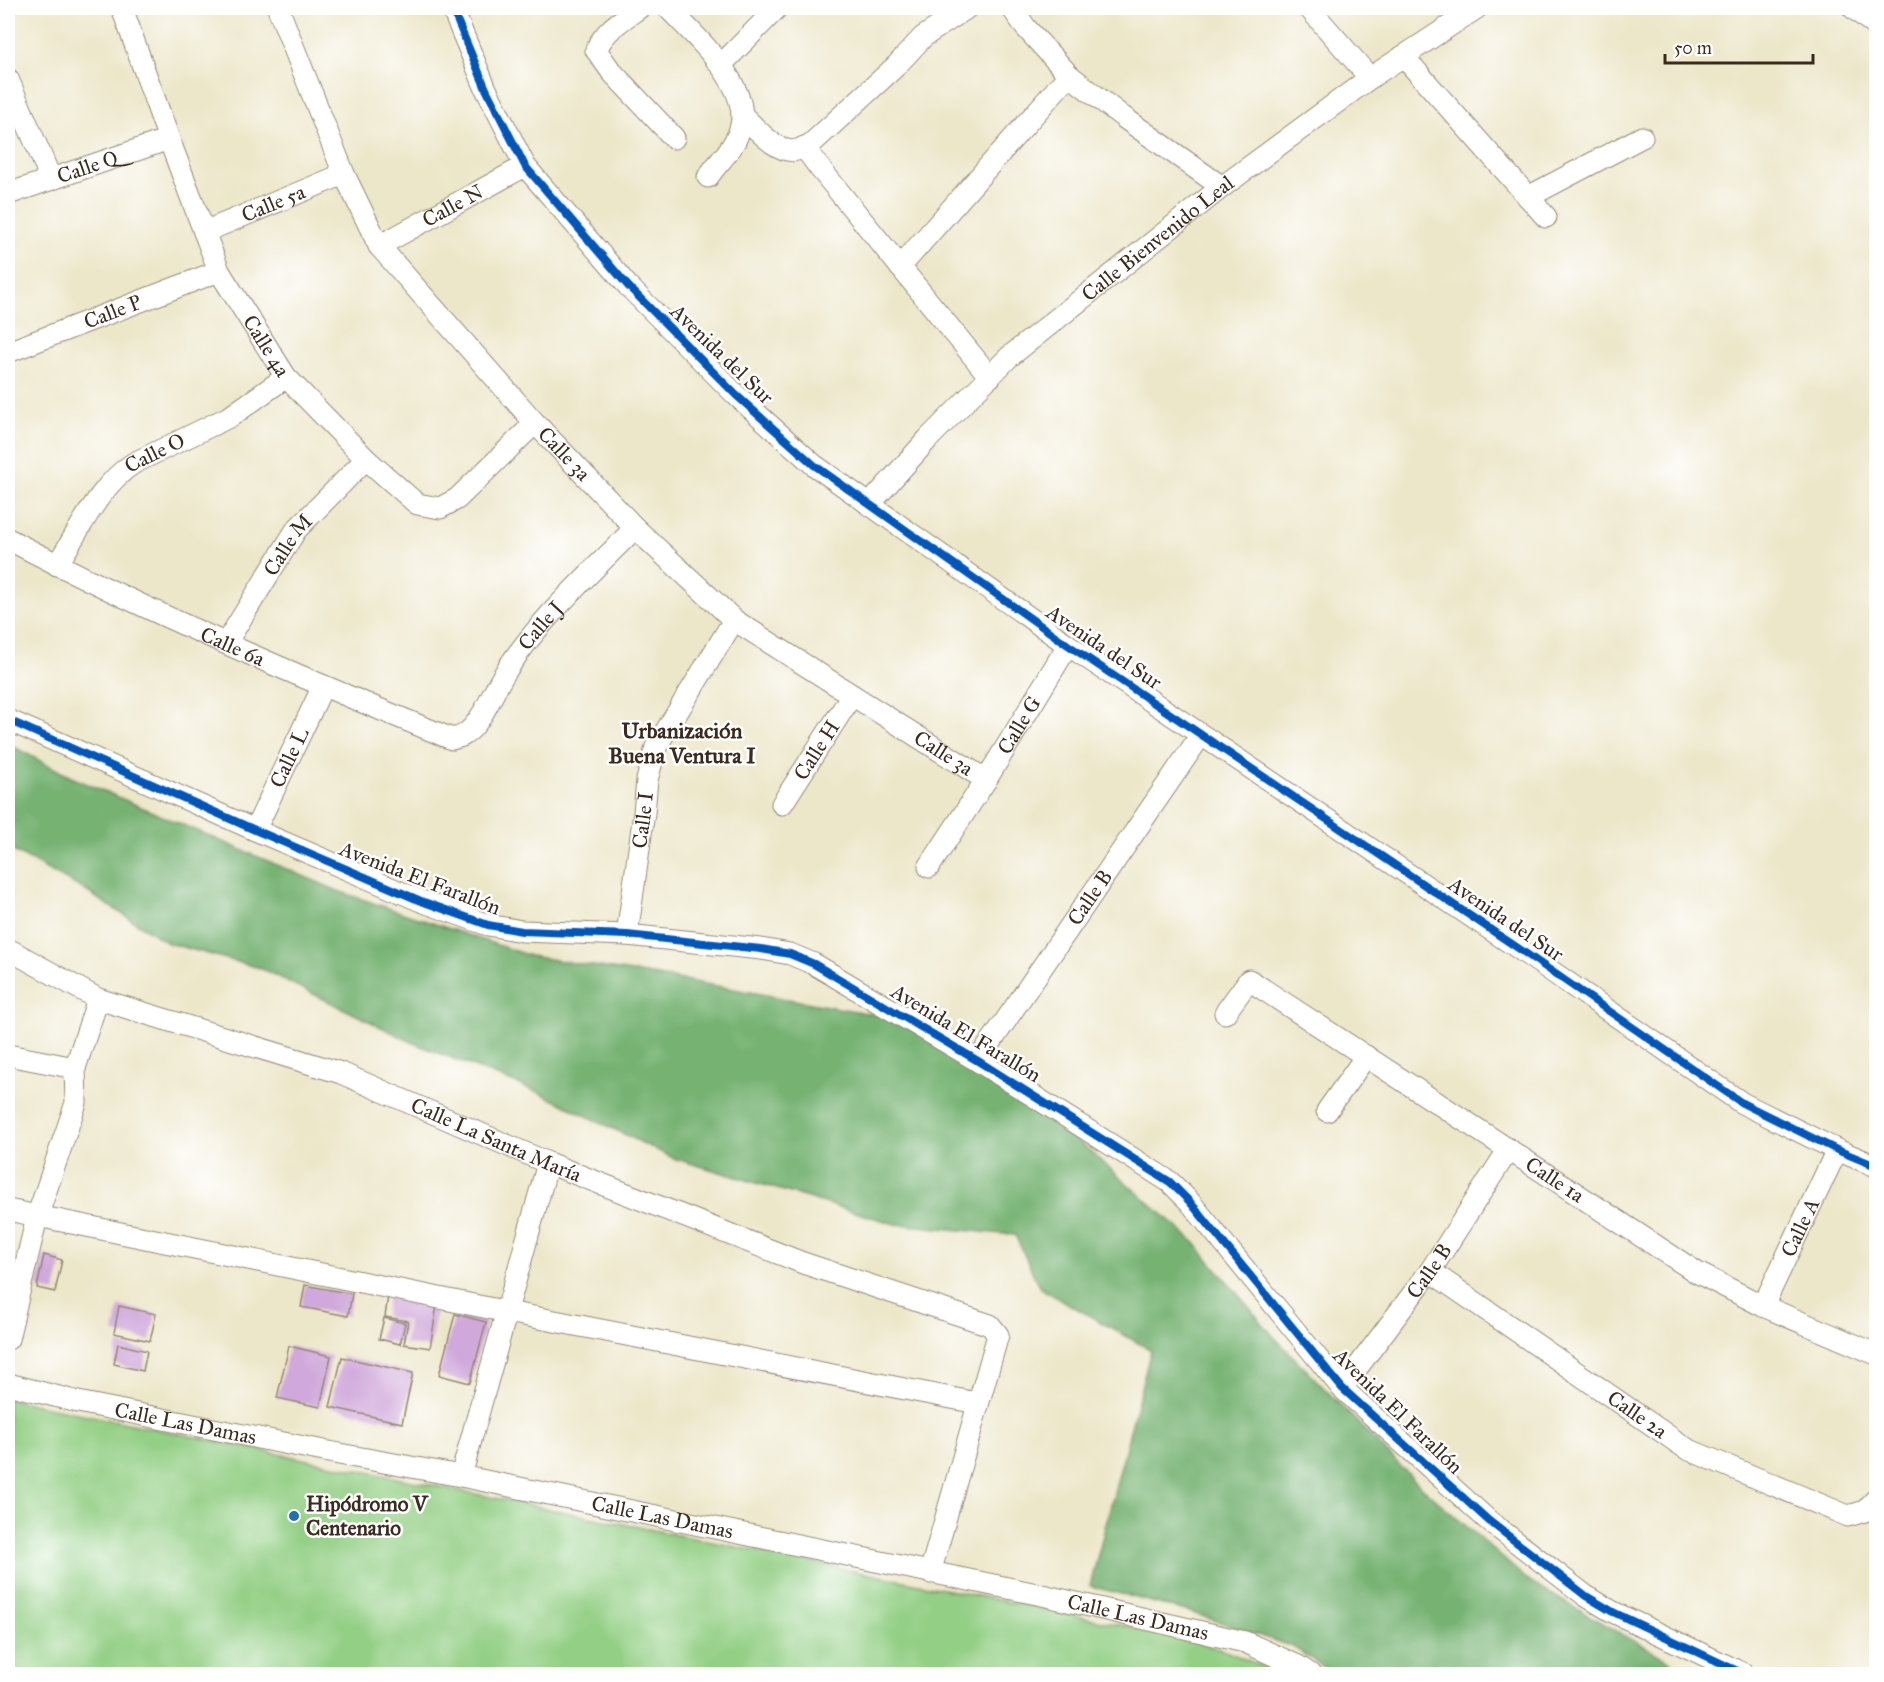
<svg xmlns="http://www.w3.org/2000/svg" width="1884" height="1682" font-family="'IM FELL Great Primer',serif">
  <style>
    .green { fill: #93cf84; stroke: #677c51; stroke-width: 1.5 }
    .forest { fill: #76b272; stroke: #586e48; stroke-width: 1.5 }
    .building { fill: #d0a8db }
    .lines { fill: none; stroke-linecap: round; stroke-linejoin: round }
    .minor-casing { stroke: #948874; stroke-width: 23 }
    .minor { stroke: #fff; stroke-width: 21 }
    .cycleway-casing { stroke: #fff; stroke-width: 11 }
    .cycleway { stroke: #0057b8; stroke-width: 8 }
    .poi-dot { fill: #1f6fb2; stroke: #fff; stroke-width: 2 }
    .labels { text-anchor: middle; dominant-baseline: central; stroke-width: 5; stroke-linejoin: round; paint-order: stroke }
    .street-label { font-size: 21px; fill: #3b2a1e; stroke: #fff }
    .poi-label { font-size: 21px; font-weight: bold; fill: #3b2a1e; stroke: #fff; text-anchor: start }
    .neighbourhood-label { font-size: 22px; font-weight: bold; fill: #3b2a1e; stroke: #fff }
  </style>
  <rect width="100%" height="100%" fill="#fff"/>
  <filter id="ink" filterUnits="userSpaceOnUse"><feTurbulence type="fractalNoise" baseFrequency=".0167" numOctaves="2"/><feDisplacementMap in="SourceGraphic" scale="12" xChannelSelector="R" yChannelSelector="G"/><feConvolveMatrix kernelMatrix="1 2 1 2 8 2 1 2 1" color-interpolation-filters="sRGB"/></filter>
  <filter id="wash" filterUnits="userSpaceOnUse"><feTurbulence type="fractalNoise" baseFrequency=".008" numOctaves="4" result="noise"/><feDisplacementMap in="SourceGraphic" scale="24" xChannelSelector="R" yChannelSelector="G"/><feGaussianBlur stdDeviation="1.35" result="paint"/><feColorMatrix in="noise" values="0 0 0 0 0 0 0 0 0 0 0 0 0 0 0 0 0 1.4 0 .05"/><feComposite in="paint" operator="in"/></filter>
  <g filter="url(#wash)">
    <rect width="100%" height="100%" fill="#ede7ca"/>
    <path class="green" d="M 8,1399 L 1155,1632 L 1218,1648 L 1281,1674 L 8,1674 Z"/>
    <path class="forest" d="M 8,744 L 71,777 L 338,891 L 530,956 L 683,980 L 911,1021 L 1007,1079 L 1193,1241 L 1274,1337 L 1416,1482 L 1531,1583 L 1693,1674 L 1335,1674 L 1293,1647 L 1190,1612 L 1090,1586 L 1151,1350 L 1040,1288 L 1015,1235 L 895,1224 L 673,1158 L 540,1093 L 416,1044 L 260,968 L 168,943 L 83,889 L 8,848 Z"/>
    <g id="blocks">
      <g class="building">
        <path d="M 44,1255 L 62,1260 L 55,1292 L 37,1288 Z"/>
        <path d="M 305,1285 L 352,1294 L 348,1316 L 301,1307 Z"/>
        <path d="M 388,1296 L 437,1305 L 430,1348 L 404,1344 L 408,1321 L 385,1317 Z"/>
        <path d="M 119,1306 L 156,1314 L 150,1341 L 114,1333 Z"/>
        <path d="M 455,1314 L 486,1322 L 470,1383 L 439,1375 Z"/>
        <path d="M 384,1318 L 405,1323 L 400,1344 L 379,1339 Z"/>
        <path d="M 118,1344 L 147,1351 L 143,1371 L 114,1364 Z"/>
        <path d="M 289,1346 L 331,1356 L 320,1407 L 277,1398 Z"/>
        <path d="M 342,1357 L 413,1373 L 402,1423 L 330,1407 Z"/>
      </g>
    </g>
  </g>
  <g filter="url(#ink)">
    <use href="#blocks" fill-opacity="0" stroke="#948874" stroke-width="1.5"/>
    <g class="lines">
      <defs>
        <g id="minor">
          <path id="s1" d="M 122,8 L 169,139 L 219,271 L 286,377 L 366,459 L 417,504 L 440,508 L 457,499 L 535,423"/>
          <path id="s2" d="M 278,8 L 344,174 L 379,246 L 535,423 L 635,528 L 734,620 L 986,780"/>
          <path d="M 452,8 L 486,89 L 525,166 L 628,286 L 736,395 L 814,465 L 1068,645 L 1515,946 L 1742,1103 L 1837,1150 L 1876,1166"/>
          <path d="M 639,8 C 622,20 605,30 596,50 L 611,71 L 674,138"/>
          <path d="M 668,8 C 695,36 756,89 739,132 C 733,150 718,162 708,177"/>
          <path d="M 1012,8 L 1026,28 L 1069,75 L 1123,117 L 1222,187"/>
          <path d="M 1309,8 L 1370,78"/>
          <path d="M 1853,8 L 1876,26"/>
          <path d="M 1403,56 L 1546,217"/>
          <path d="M 722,64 L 777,8"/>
          <path d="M 8,79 L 51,179"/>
          <path d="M 744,117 C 757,129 778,155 797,150 C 802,149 807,146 811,144 L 896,66 L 923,37 L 967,8"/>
          <path d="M 804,147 L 818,166 L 990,377"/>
          <path id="s3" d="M 8,194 L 169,139"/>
          <path d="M 1528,197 L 1642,137"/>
          <path id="s4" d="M 204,232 L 344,174"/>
          <path id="s5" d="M 379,246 L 525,166"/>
          <path d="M 900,267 L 1069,75"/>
          <path id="s6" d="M 8,352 L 219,271"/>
          <path id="s7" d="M 869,505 L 928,439 L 1009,357 L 1222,187 L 1370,78 L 1477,8"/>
          <path id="s8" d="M 8,539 C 151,614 302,678 452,739 C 457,737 462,737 465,734 C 481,724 493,692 503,676 C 534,624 592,572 635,528"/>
          <path id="s9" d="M 57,565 C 79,531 100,484 134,463 L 231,416 L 286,377"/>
          <path id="s10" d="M 226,643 L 296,530 L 366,459"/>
          <path d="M 8,720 L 255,830 L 421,901 L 488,925 L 522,931 L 627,935 L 761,949 L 790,954 L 814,964 L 978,1061 L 1170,1182 L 1190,1202 L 1342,1388 L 1489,1521 L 1586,1596 L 1613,1612 L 1744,1674"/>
          <path id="s11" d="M 782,804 L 852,695"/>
          <path id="s12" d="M 255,830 L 323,686"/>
          <path id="s13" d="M 929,867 L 986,780 L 1068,645"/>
          <path id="s14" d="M 627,935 L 644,813 L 647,780 L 656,747 L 734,620"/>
          <path id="s15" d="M 8,949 L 98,999 L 341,1073 L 548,1163 L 803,1263 L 990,1325 L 998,1335 L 930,1573"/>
          <path id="s16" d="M 1225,1013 L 1249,980 L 1696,1272 L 1763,1306 L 1876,1354"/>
          <path d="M 8,1055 L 75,1068"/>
          <path id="s17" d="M 978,1061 L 1201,735"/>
          <path d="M 1327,1111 L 1366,1056"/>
          <path d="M 8,1210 L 508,1312 L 977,1403"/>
          <path id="s18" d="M 1430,1271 L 1687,1449 L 1848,1516 L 1865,1511 L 1876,1499"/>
          <path id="s19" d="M 1763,1306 L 1837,1150"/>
          <path d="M 8,1339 L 37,1217 L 76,1103 L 75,1068 L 98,999"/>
          <path id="s20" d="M 8,1384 L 78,1402 L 339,1454 L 461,1476 L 1042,1595 L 1245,1642 L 1298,1666 L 1310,1674"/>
          <path id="s21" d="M 1342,1388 L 1430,1271 L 1509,1149"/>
          <path d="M 461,1476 L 548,1163"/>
        </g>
      </defs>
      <use href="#minor" class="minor-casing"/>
      <use href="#minor" class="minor"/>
      <defs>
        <g id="cycleway">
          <path d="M 452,8 L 486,89 L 525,166 L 628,286 L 736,395 L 814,465 L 1068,645 L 1515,946 L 1742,1103 L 1837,1150 L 1876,1166"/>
          <path d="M 8,720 L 255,830 L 421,901 L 488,925 L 522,931 L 627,935 L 761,949 L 790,954 L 814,964 L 978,1061 L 1170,1182 L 1190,1202 L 1342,1388 L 1489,1521 L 1586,1596 L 1613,1612 L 1744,1674"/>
        </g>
      </defs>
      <use href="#cycleway" class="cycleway-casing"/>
      <use href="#cycleway" class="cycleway"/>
    </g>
  </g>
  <circle class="poi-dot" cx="294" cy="1516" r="6"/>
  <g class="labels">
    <g class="street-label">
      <text stroke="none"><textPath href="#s3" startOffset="84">Calle Q</textPath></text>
      <text stroke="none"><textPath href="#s4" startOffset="75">Calle 5a</textPath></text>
      <text stroke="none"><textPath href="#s5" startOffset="84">Calle N</textPath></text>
      <text stroke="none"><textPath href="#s7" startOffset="394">Calle Bienvenido Leal</textPath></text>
      <text stroke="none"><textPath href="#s6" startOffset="112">Calle P</textPath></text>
      <text stroke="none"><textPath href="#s1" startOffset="369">Calle 4a</textPath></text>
      <text transform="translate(722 354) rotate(44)">Avenida del Sur</text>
      <text stroke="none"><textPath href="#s2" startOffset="537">Calle 3a</textPath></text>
      <text stroke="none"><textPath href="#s9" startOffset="152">Calle O</textPath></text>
      <text stroke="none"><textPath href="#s10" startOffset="116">Calle M</textPath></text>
      <text stroke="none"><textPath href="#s8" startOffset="634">Calle J</textPath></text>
      <text stroke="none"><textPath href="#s8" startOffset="249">Calle 6a</textPath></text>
      <text transform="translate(1104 647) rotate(34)">Avenida del Sur</text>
      <text stroke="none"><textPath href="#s13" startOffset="168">Calle G</textPath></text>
      <text stroke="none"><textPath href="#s11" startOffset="64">Calle H</textPath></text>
      <text stroke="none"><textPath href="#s2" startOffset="1023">Calle 3a</textPath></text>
      <text stroke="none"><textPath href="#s12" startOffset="80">Calle L</textPath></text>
      <text stroke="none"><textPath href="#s14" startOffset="116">Calle I</textPath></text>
      <text transform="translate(420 878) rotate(21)">Avenida El Farallón</text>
      <text stroke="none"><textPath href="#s17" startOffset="198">Calle B</textPath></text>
      <text transform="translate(1506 919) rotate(34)">Avenida del Sur</text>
      <text transform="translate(966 1033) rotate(31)">Avenida El Farallón</text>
      <text stroke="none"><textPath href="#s15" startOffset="526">Calle La Santa María</textPath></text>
      <text stroke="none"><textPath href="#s16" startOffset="406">Calle 1a</textPath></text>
      <text stroke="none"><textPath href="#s19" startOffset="87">Calle A</textPath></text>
      <text stroke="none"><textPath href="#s21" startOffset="146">Calle B</textPath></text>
      <text transform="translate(1398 1411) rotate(44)">Avenida El Farallón</text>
      <text stroke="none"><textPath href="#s18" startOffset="252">Calle 2a</textPath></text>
      <text stroke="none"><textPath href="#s20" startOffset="182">Calle Las Damas</textPath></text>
      <text stroke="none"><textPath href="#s20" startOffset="668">Calle Las Damas</textPath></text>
      <text stroke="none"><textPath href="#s20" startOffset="1154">Calle Las Damas</textPath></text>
    </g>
    <g class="poi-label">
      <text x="306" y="1504">Hipódromo V<tspan x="306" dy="24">Centenario</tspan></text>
    </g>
    <g class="neighbourhood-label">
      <text x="682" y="730">Urbanización<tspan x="682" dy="25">Buena Ventura I</tspan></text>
    </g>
  </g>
  <rect width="1884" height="1682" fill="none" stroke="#fff" stroke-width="30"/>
  <path d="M1665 54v9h148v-9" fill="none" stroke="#3b2a1e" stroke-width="3"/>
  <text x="1674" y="54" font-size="18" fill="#3b2a1e" stroke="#ffffff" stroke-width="4.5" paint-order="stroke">50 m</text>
</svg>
